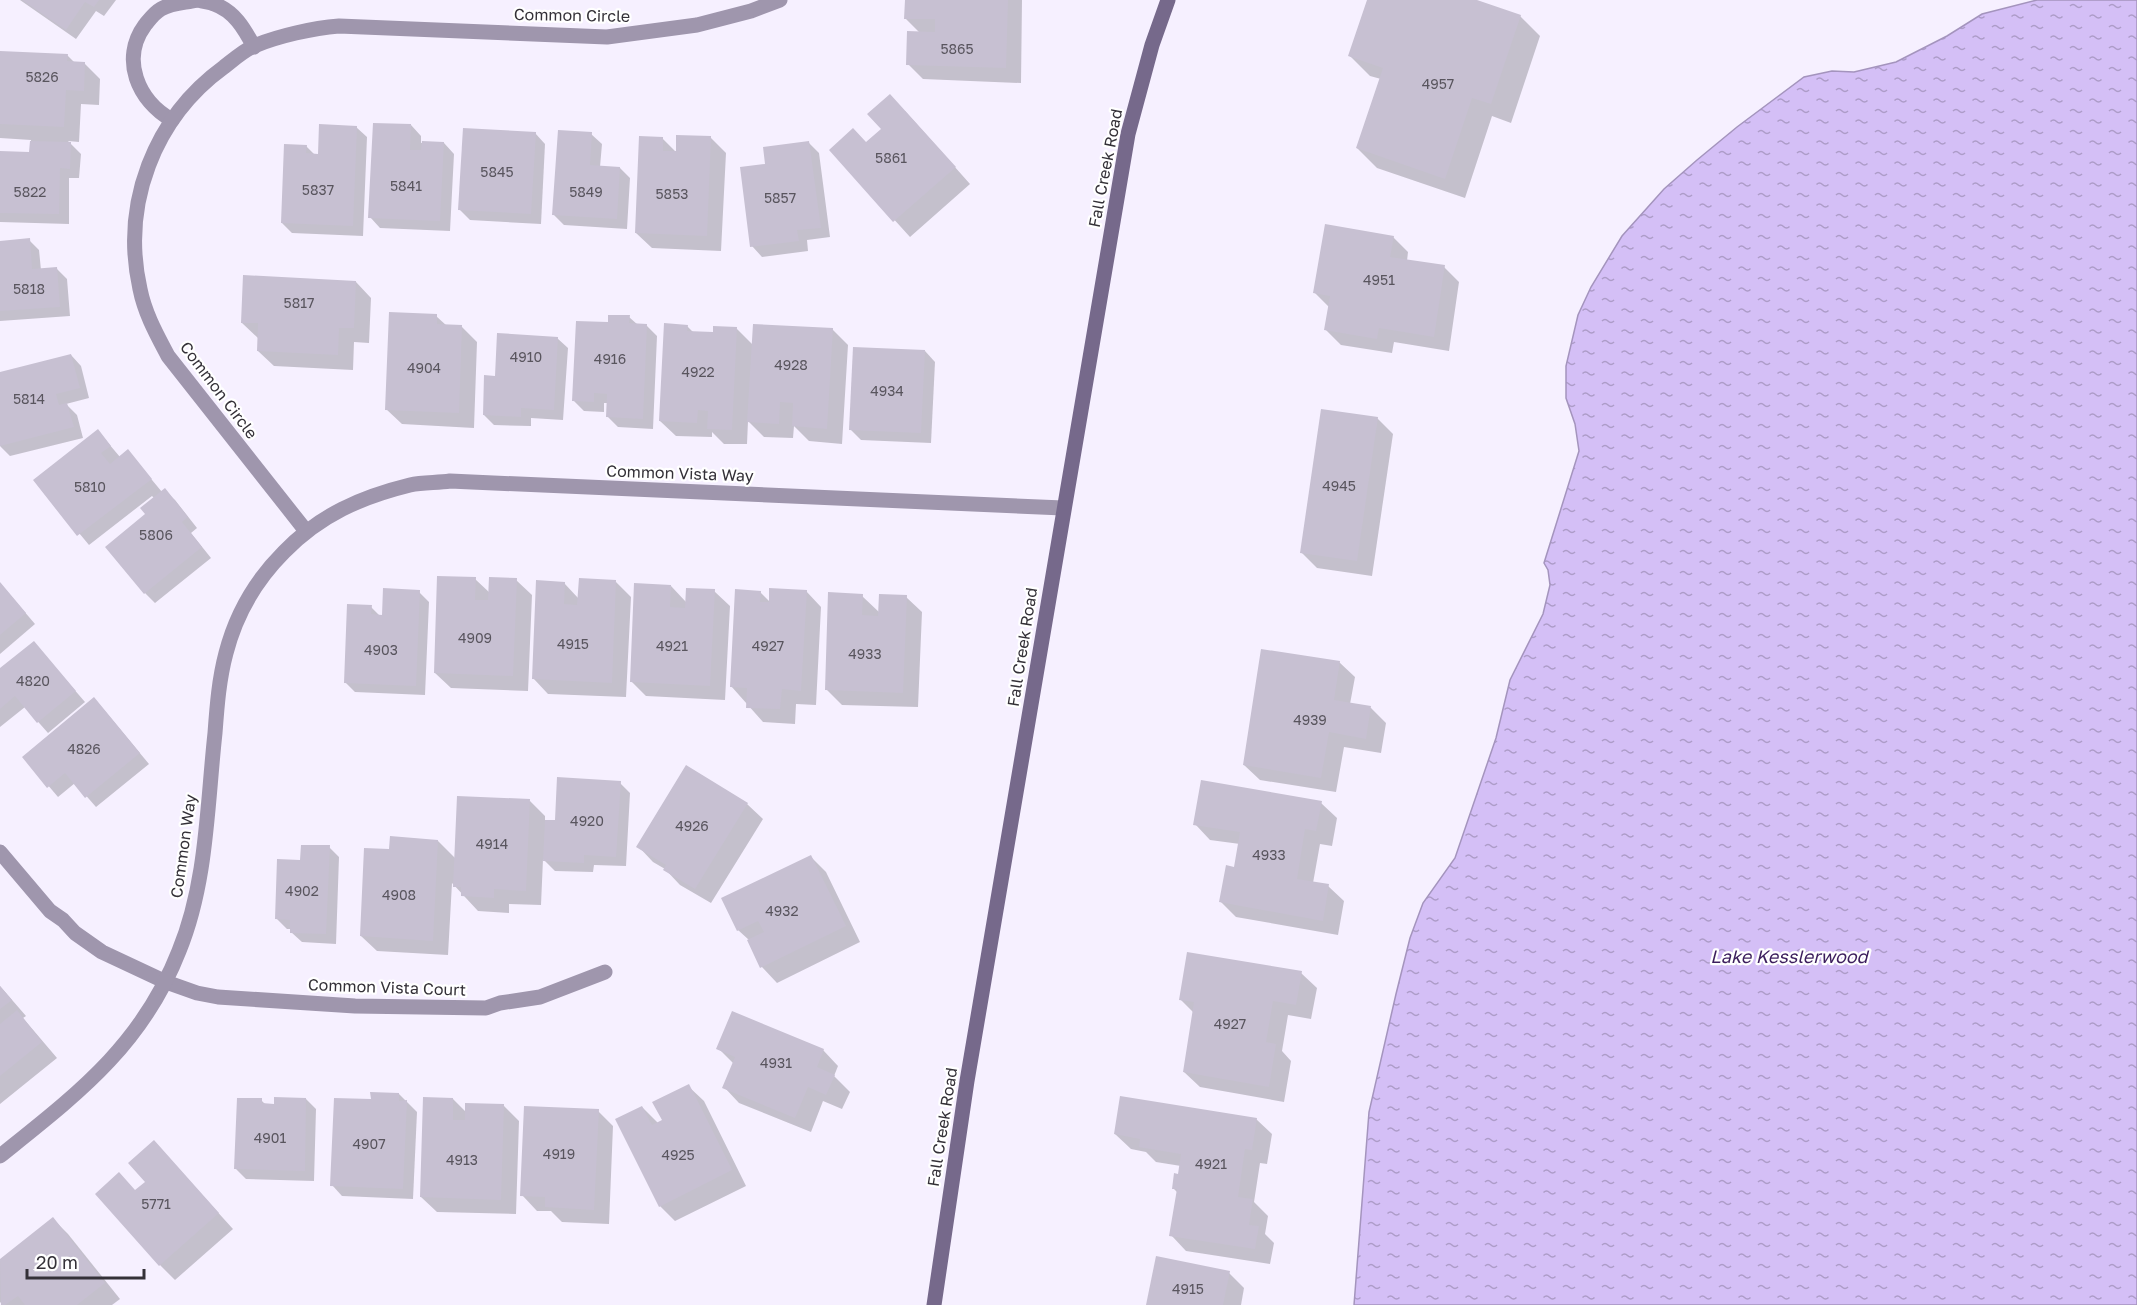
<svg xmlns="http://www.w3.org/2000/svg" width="2137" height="1305" font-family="'Golos Text',sans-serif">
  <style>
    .water { fill: url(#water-ripples); stroke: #a494bd; stroke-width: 1.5 }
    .shadow { fill: #0003 }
    .building { fill: #c7c0d2 }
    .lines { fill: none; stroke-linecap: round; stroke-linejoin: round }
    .service { stroke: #9f96ad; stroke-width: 15 }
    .minor { stroke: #9f96ad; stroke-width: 15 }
    .secondary { stroke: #76698b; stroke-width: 15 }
    .labels { text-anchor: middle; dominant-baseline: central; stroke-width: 4.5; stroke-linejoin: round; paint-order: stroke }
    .number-label { font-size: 14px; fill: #59555e }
    .street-label { font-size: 16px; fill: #343138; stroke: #fff }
    .water-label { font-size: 18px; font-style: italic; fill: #3c1e5d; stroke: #fff }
  </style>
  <defs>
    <pattern id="water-ripples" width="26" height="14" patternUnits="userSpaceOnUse" patternTransform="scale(1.5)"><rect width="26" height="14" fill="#d4bff6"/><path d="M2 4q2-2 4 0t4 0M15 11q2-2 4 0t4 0" fill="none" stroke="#ad9cc8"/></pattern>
  </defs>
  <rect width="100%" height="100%" fill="#f6f0ff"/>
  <path class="water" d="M 2037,0 L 2137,0 L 2137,1305 L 1354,1305 L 1369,1112 L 1396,994 L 1410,938 L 1423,903 L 1455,858 L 1496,738 L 1510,680 L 1543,614 L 1550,585 L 1548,570 L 1544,563 L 1579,451 L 1575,424 L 1566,398 L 1566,366 L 1578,315 L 1591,287 L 1622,236 L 1664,189 L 1697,160 L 1737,127 L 1804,77 L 1832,71 L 1854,72 L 1896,62 L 1947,36 L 1982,14 Z"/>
  <g class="shadow">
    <path d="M 20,0 L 116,0 L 104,16 L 96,11 L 76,39 Z"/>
    <path d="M 906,0 L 1022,0 L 1021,83 L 923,79 L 908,64 L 920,33 L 905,18 Z"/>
    <path d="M 1369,0 L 1473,0 L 1520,16 L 1540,36 L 1511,123 L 1492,116 L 1465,198 L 1377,168 L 1357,148 L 1381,79 L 1370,76 L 1350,56 Z"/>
    <path d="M 0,52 L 67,55 L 75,63 L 84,63 L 100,79 L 99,105 L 81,104 L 79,142 L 68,141 L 81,154 L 79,178 L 69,178 L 69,224 L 0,222 L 0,152 L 31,153 L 31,140 L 0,138 Z"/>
    <path d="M 905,111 L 970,184 L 910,237 L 831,150 L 867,144 Z"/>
    <path d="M 411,125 L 421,136 L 421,143 L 444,143 L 454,154 L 450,231 L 380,228 L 370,217 Z"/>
    <path d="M 356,127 L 367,137 L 363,236 L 292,233 L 282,223 L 306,146 L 315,155 L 319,156 Z"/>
    <path d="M 535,133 L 545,144 L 541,224 L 470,220 L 460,210 Z"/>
    <path d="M 591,134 L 602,144 L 600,167 L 620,168 L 630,178 L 627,229 L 564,225 L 554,215 Z"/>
    <path d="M 710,137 L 726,153 L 721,251 L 652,248 L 636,233 L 662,138 L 677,153 Z"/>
    <path d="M 809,143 L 819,153 L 830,237 L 807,240 L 808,251 L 762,257 L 752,246 L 767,165 Z"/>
    <path d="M 1393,237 L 1408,252 L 1407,261 L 1444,267 L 1459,282 L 1449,351 L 1394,342 L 1392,353 L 1341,345 L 1326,330 L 1330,308 L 1315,293 Z"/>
    <path d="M 29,240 L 39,250 L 41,270 L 57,269 L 67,279 L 70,316 L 0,321 L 0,242 Z"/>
    <path d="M 356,282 L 371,298 L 369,343 L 354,342 L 353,370 L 274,366 L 258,351 L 258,338 L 242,323 Z"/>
    <path d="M 436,316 L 447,326 L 462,327 L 477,342 L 474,428 L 402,424 L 386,409 Z"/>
    <path d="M 629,317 L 638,325 L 647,326 L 657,336 L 653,429 L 618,427 L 608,417 L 608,403 L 604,403 L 604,412 L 584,411 L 574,401 Z"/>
    <path d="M 687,326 L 694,333 L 714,334 L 737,329 L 753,345 L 832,329 L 848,345 L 842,444 L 809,441 L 794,426 L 793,438 L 764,437 L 748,421 L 747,444 L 724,444 L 712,432 L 712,437 L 676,436 L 660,421 Z"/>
    <path d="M 557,338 L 568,348 L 563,420 L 531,418 L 531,426 L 494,425 L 484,415 L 496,377 Z"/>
    <path d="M 925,351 L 935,362 L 931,443 L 861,440 L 850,429 Z"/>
    <path d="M 71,355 L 81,366 L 89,398 L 66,404 L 77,415 L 83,438 L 10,456 L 0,446 L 0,373 Z"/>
    <path d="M 1377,418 L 1393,434 L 1372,576 L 1317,568 L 1302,553 Z"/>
    <path d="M 98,431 L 120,457 L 128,451 L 162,492 L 164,490 L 175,500 L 197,528 L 191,533 L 211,558 L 155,603 L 145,593 L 147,514 L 154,498 L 152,496 L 89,545 L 35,480 Z"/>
    <path d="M 475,579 L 490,593 L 516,580 L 532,595 L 528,691 L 451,688 L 435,673 Z"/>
    <path d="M 616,582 L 631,597 L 626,697 L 548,694 L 533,678 L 564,583 L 579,599 Z"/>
    <path d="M 0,583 L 35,624 L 0,654 Z"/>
    <path d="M 671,586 L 686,602 L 714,591 L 730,606 L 725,700 L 646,696 L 631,681 Z"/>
    <path d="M 806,591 L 821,607 L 816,705 L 796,704 L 795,724 L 763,722 L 731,686 L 760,592 L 770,602 Z"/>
    <path d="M 419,592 L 429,602 L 425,695 L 355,692 L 345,682 L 371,607 L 380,616 Z"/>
    <path d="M 862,596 L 880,613 L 906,597 L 922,612 L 918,707 L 842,705 L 826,689 Z"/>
    <path d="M 34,643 L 85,702 L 48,733 L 25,707 L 0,727 L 0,670 Z"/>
    <path d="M 1339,662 L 1355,677 L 1350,704 L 1371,708 L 1386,723 L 1381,753 L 1344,747 L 1336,792 L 1260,780 L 1244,765 Z"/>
    <path d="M 104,710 L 149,764 L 96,807 L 75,783 L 58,797 L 24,757 Z"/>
    <path d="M 620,783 L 630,793 L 626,866 L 594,865 L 593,872 L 555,871 L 543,859 L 541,905 L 509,904 L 509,913 L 478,911 L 452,883 L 448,955 L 377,951 L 361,936 L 390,851 L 438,841 L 456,859 L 530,801 L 545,816 L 545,821 L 556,822 Z"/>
    <path d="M 1321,803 L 1337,818 L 1332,846 L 1320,844 L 1313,883 L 1328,886 L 1344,901 L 1338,935 L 1236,917 L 1221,902 L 1236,869 L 1240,844 L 1210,840 L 1195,824 Z"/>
    <path d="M 747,804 L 763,819 L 711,903 L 680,885 L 665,869 L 653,862 L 638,846 Z"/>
    <path d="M 329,847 L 339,857 L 336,944 L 302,942 L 291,932 L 291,929 L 287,929 L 276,918 L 302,862 Z"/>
    <path d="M 810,856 L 826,872 L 860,942 L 777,983 L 762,967 L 749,940 L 738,930 Z"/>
    <path d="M 1301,973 L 1317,988 L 1311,1019 L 1288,1015 L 1282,1051 L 1291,1061 L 1284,1102 L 1200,1087 L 1184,1072 L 1194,1013 L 1180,999 Z"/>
    <path d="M 0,986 L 26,1016 L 23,1018 L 57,1058 L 0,1104 Z"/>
    <path d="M 718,1048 L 823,1050 L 838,1066 L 834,1076 L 850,1092 L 842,1109 L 823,1101 L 811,1132 L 739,1103 L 724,1087 L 734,1064 Z"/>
    <path d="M 688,1086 L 704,1101 L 746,1186 L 675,1221 L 660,1206 L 642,1107 L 658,1123 L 664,1121 Z"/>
    <path d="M 399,1094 L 417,1112 L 413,1199 L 342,1196 L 332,1185 L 372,1101 Z"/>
    <path d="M 306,1099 L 316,1109 L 314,1181 L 246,1179 L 236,1169 L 261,1100 L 266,1105 L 276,1105 Z"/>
    <path d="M 453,1099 L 467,1113 L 504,1106 L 519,1121 L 516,1214 L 437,1212 L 421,1197 Z"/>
    <path d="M 598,1111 L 613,1126 L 609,1224 L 562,1222 L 551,1211 L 537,1211 L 522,1195 Z"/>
    <path d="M 1256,1119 L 1272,1134 L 1267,1164 L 1260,1163 L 1254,1202 L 1268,1216 L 1265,1234 L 1274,1243 L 1270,1264 L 1186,1251 L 1171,1235 L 1178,1193 L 1173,1188 L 1179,1175 L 1181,1166 L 1156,1162 L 1146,1152 L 1131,1149 L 1115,1134 Z"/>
    <path d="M 154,1142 L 233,1229 L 175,1280 L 160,1265 L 136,1191 L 147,1182 Z"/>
    <path d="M 53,1219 L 68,1234 L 120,1299 L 112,1305 L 3,1305 L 0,1302 L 0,1261 Z"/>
    <path d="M 1229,1273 L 1244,1288 L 1241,1305 L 1148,1305 Z"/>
  </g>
  <g class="building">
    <path d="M 22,0 L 99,0 L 94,7 L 85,2 L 66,30 Z"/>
    <path d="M 905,0 L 1008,0 L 1006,68 L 906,65 L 907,31 L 935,32 L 935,19 L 904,19 Z"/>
    <path d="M 1367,0 L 1477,0 L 1521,15 L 1491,104 L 1472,98 L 1445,179 L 1356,148 L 1383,68 L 1348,56 Z"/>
    <path d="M 0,51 L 68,54 L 67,61 L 85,62 L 84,91 L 66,90 L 64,127 L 0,124 Z"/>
    <path d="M 890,94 L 956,167 L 893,222 L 829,150 L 853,128 L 866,142 L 881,129 L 867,114 Z"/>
    <path d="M 373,123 L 411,124 L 410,150 L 421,150 L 422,141 L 444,142 L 440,221 L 368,218 Z"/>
    <path d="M 319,124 L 357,126 L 353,226 L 281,223 L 284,144 L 307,145 L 306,153 L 318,154 Z"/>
    <path d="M 463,128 L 536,132 L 531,214 L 458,210 Z"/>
    <path d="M 558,130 L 592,132 L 590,165 L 620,167 L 617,219 L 552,215 Z"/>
    <path d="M 676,135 L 711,136 L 707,236 L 635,233 L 639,136 L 663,137 L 663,151 L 676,151 Z"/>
    <path d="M 30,141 L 71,142 L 70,169 L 60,168 L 59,214 L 0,213 L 0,151 L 29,152 Z"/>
    <path d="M 809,141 L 821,228 L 797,230 L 799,241 L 750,247 L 740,167 L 765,164 L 763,147 Z"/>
    <path d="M 1325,224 L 1394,236 L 1390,257 L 1445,265 L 1434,337 L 1379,328 L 1377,339 L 1324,330 L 1330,296 L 1313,293 Z"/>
    <path d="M 30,238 L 32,269 L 57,267 L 60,307 L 0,311 L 0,241 Z"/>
    <path d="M 243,275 L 356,281 L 354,328 L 339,328 L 338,355 L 257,351 L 258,323 L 241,323 Z"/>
    <path d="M 389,312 L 437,314 L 437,324 L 462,325 L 459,413 L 385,410 Z"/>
    <path d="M 608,315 L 630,315 L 629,323 L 647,324 L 643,419 L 606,417 L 607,394 L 594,393 L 594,402 L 572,401 L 576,321 L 608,322 Z"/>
    <path d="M 664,323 L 688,325 L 687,331 L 713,332 L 713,326 L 737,327 L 732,430 L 707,429 L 708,411 L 698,410 L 697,423 L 659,421 Z"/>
    <path d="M 753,324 L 833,328 L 827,429 L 792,426 L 793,403 L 780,402 L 779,424 L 747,422 Z"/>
    <path d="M 497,333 L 558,337 L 554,410 L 521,408 L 521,417 L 483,415 L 484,375 L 495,376 Z"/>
    <path d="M 853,347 L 925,350 L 921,433 L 849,430 Z"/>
    <path d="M 71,354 L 80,388 L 56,394 L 59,405 L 67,403 L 74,427 L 0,446 L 0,372 Z"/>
    <path d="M 1321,409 L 1378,417 L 1357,561 L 1300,553 Z"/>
    <path d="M 98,429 L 111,446 L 101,453 L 110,464 L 128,449 L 152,479 L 77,536 L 33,480 Z"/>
    <path d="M 165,488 L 188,517 L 182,522 L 202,547 L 144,594 L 105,547 L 145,514 L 140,508 Z"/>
    <path d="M 437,576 L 476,577 L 475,600 L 488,600 L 489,577 L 517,578 L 513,676 L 434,673 Z"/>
    <path d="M 579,578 L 616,580 L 612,683 L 532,679 L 536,580 L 565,582 L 564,604 L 577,605 Z"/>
    <path d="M 0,582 L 26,613 L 0,635 Z"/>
    <path d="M 634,583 L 671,585 L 670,607 L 685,608 L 686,588 L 715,589 L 710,686 L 630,682 Z"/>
    <path d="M 383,588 L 420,590 L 416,686 L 344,683 L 347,604 L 372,605 L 371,614 L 382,615 Z"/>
    <path d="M 769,588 L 807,590 L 801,691 L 782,689 L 780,709 L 746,708 L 747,688 L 730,687 L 735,589 L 761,591 L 760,602 L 769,602 Z"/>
    <path d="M 828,592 L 863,594 L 862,615 L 878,616 L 879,594 L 907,595 L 903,693 L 825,690 Z"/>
    <path d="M 34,641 L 76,691 L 37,723 L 15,696 L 0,709 L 0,668 Z"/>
    <path d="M 1261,649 L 1340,661 L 1334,700 L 1371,706 L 1366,739 L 1329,732 L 1321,778 L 1243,765 Z"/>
    <path d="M 94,697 L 140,753 L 85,798 L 65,773 L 47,788 L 22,757 Z"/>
    <path d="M 686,765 L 748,803 L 695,889 L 663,870 L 666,865 L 636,847 Z"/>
    <path d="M 557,777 L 621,781 L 616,857 L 584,855 L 584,863 L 543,861 L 545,820 L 555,820 Z"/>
    <path d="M 1201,780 L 1322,801 L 1316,831 L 1305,829 L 1297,879 L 1329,884 L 1323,921 L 1219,902 L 1226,865 L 1234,867 L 1240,832 L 1193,825 Z"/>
    <path d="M 457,796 L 530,799 L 526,891 L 494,889 L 494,898 L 461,896 L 461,887 L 453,887 Z"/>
    <path d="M 390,836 L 438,840 L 433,941 L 360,936 L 364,848 L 389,849 Z"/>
    <path d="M 301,845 L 330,845 L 326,934 L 290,933 L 290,920 L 275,919 L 277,859 L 300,860 Z"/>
    <path d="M 811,855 L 846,926 L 760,968 L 747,940 L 764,932 L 758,921 L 737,931 L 721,898 Z"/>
    <path d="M 1187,952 L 1302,971 L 1296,1005 L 1273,1001 L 1266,1042 L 1276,1044 L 1269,1087 L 1183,1072 L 1194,1002 L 1179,1000 Z"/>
    <path d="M 0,986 L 12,1000 L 0,1009 Z"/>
    <path d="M 17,1010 L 42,1042 L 0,1076 L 0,1024 Z"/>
    <path d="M 732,1011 L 824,1049 L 817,1067 L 835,1075 L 826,1095 L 808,1087 L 795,1118 L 722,1088 L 735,1057 L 716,1049 Z"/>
    <path d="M 689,1084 L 732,1170 L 659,1207 L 615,1119 L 642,1106 L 652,1125 L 662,1120 L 652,1102 Z"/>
    <path d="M 370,1092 L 399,1093 L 399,1101 L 407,1100 L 403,1189 L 330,1186 L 334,1098 L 371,1099 Z"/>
    <path d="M 1120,1096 L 1257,1118 L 1252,1150 L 1245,1149 L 1238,1197 L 1253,1199 L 1249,1225 L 1259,1226 L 1255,1249 L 1169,1236 L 1177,1189 L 1172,1189 L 1174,1173 L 1178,1174 L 1181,1154 L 1139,1147 L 1140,1139 L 1114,1134 Z"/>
    <path d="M 274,1097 L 306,1098 L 305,1171 L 234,1169 L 237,1098 L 262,1098 L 262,1103 L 274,1104 Z"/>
    <path d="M 423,1097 L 453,1098 L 453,1120 L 465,1120 L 465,1103 L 504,1104 L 501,1200 L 420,1197 Z"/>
    <path d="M 524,1106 L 599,1109 L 594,1210 L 545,1207 L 545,1197 L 520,1196 Z"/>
    <path d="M 154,1140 L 219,1213 L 159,1266 L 95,1194 L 119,1172 L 135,1190 L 145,1182 L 128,1163 Z"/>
    <path d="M 53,1217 L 105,1283 L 77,1305 L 25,1305 L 18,1296 L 5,1305 L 1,1305 L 0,1259 Z"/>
    <path d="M 1156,1256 L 1230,1271 L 1223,1305 L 1146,1305 Z"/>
  </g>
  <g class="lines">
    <g class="service">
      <path d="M 199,0 C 204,2 209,2 214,4 C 234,11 244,28 254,47"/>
      <path d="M 172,120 C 138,101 120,59 145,25 C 150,19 154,13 161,9 C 173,2 185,3 198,0"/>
    </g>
    <g class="minor">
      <path d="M 306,531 L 168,356 C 157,335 145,314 140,289 C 121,204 154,118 224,67 C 233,60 243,51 254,46 C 278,36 313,28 339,26 L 607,37 L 697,25 L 751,11 L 780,0"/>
      <path d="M 0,852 L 50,911 L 63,920 L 75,933 L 102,952 L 166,982 L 197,993 L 218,997 L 355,1006 L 486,1008 L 500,1003 L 540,997 L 605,972"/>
      <path d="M 0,1156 C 76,1095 142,1046 179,951 C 207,883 207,806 215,733 C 217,706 219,679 226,653 C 236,614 256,580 284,552 C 320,515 361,497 410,485 C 423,482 437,483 450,481 L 1063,508"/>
    </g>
    <path class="secondary" d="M 934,1305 L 967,1081 L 1128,134 L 1152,45 L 1168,0"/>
  </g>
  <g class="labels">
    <g class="number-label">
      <text x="957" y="48">5865</text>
      <text x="42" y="76">5826</text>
      <text x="1438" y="83">4957</text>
      <text x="891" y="157">5861</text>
      <text x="497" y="171">5845</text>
      <text x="406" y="185">5841</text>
      <text x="318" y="189">5837</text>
      <text x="30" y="191">5822</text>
      <text x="586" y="191">5849</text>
      <text x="672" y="193">5853</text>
      <text x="780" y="197">5857</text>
      <text x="1379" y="279">4951</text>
      <text x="29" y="288">5818</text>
      <text x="299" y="302">5817</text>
      <text x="526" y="356">4910</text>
      <text x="610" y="358">4916</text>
      <text x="791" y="364">4928</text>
      <text x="424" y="367">4904</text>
      <text x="698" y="371">4922</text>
      <text x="887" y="390">4934</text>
      <text x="29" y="398">5814</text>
      <text x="1339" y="485">4945</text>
      <text x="90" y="486">5810</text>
      <text x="156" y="534">5806</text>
      <text x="475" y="637">4909</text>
      <text x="573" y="643">4915</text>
      <text x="672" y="645">4921</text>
      <text x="768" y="645">4927</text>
      <text x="381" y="649">4903</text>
      <text x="865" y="653">4933</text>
      <text x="33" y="680">4820</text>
      <text x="1310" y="719">4939</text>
      <text x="84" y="748">4826</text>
      <text x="587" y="820">4920</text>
      <text x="692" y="825">4926</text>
      <text x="492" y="843">4914</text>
      <text x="1269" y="854">4933</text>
      <text x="302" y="890">4902</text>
      <text x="399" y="894">4908</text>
      <text x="782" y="910">4932</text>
      <text x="1230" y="1023">4927</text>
      <text x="776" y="1062">4931</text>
      <text x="270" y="1137">4901</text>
      <text x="369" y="1143">4907</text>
      <text x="559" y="1153">4919</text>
      <text x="678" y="1154">4925</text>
      <text x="462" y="1159">4913</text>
      <text x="1211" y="1163">4921</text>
      <text x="156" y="1203">5771</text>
      <text x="1188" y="1288">4915</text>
    </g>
    <g class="street-label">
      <text transform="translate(572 15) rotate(1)">Common Circle</text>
      <text transform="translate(1105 168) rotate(-79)">Fall Creek Road</text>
      <text transform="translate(219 390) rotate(53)">Common Circle</text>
      <text transform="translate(680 473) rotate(2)">Common Vista Way</text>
      <text transform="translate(1022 647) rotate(-81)">Fall Creek Road</text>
      <text transform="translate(183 846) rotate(-82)">Common Way</text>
      <text transform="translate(387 987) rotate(2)">Common Vista Court</text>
      <text transform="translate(942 1127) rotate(-81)">Fall Creek Road</text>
    </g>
    <g class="water-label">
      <text x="1789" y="956">Lake Kesslerwood</text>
    </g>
  </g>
  <path d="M27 1269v9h117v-9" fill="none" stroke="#343138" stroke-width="3"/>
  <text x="36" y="1269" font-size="18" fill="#343138" stroke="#ffffff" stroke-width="4.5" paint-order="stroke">20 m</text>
</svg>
